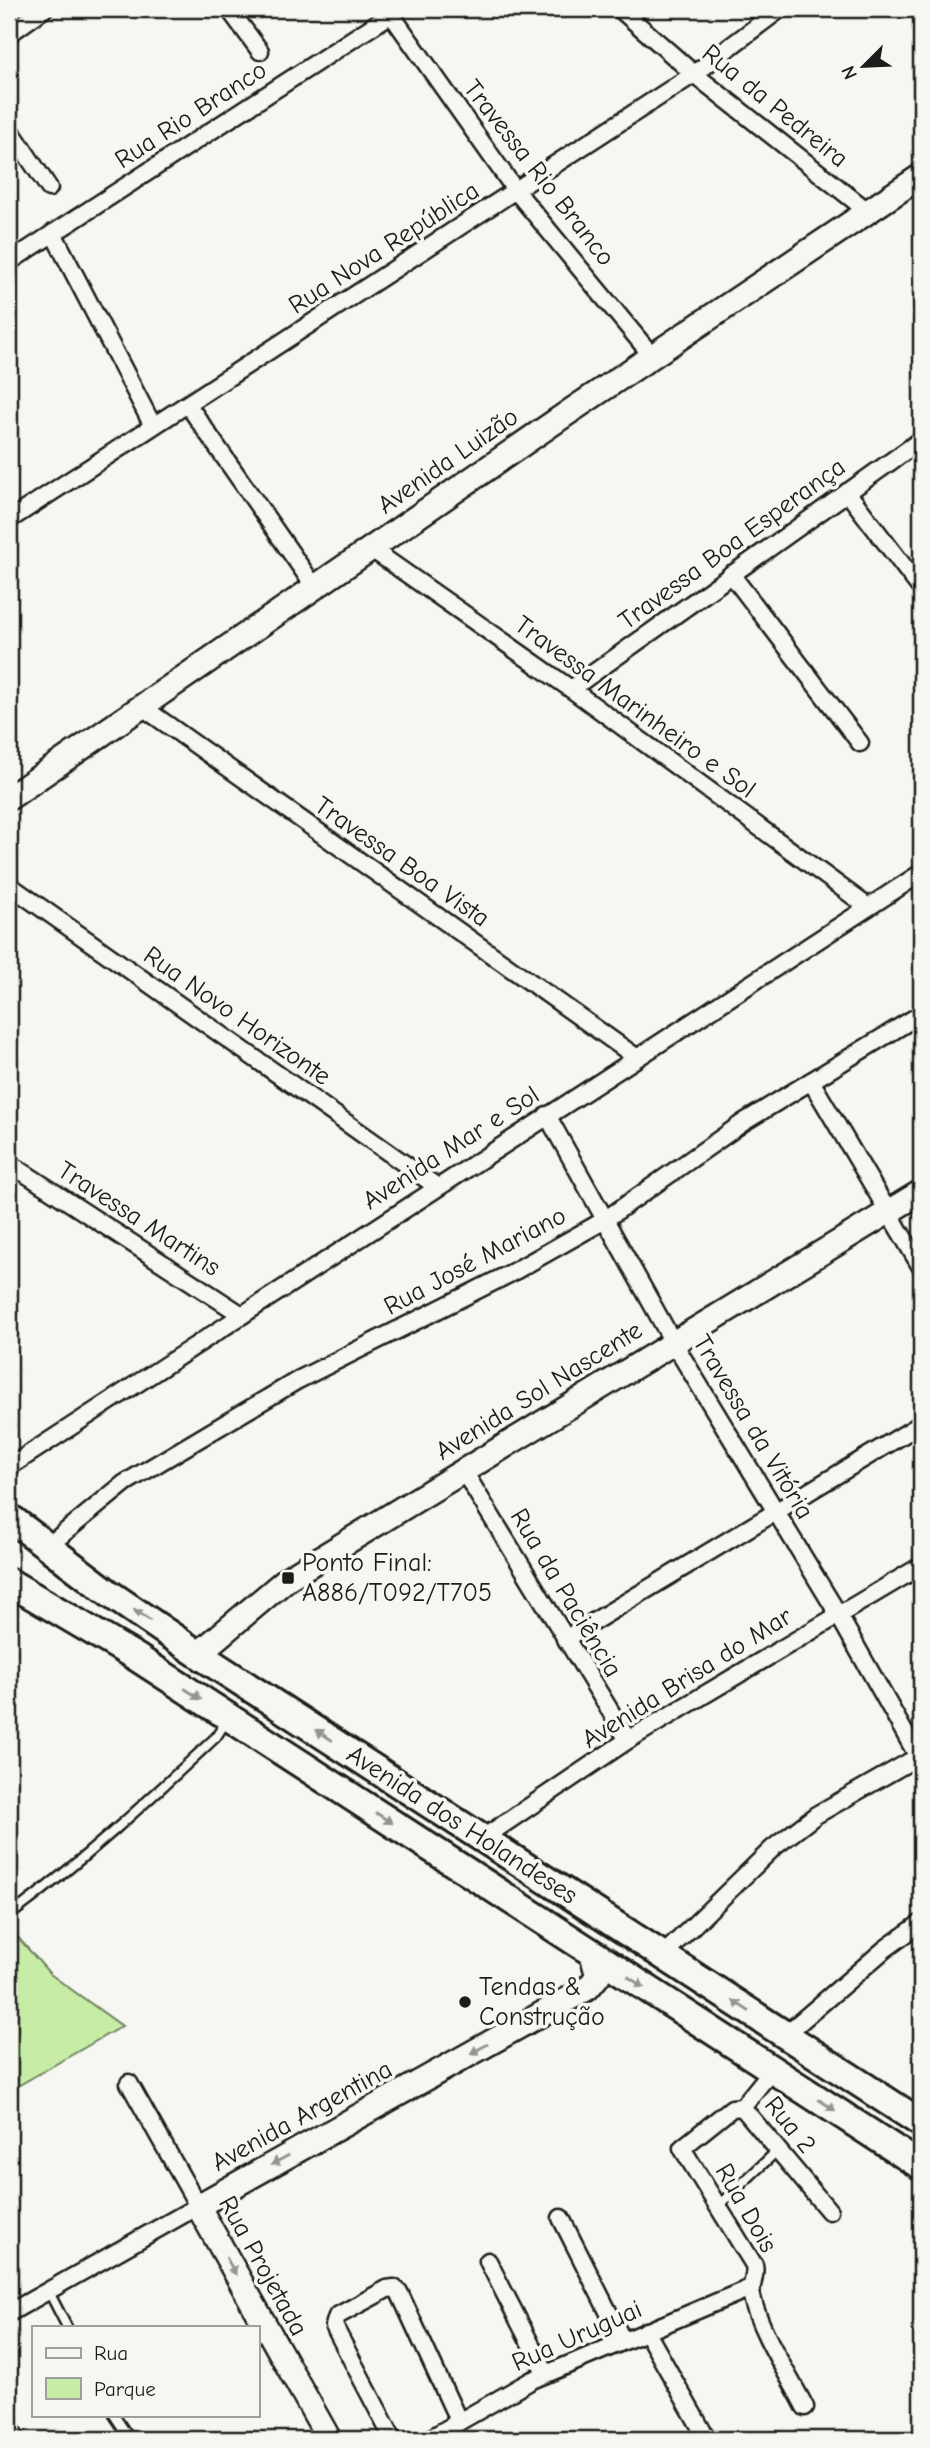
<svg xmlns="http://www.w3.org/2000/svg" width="930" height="2448" font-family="'Comic Neue',sans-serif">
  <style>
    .green { fill: #c6eca6; stroke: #718461; stroke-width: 2 }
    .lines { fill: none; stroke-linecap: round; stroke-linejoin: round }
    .lane-casing { stroke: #1c1c1c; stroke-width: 13 }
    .street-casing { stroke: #1c1c1c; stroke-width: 21 }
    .secondary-casing { stroke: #1c1c1c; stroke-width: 28 }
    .primary-casing { stroke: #1c1c1c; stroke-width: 32 }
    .lane { stroke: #f6f6f2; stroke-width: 8 }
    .street { stroke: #f6f6f2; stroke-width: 16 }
    .secondary { stroke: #f6f6f2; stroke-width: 23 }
    .primary { stroke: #f6f6f2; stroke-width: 26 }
    .oneway { fill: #949492 }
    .poi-dot { fill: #1c1c1c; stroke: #f6f6f2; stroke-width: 2.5 }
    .labels { text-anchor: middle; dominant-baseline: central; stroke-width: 7; stroke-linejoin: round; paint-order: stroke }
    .street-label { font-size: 26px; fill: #1c1c1c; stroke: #f6f6f2 }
    .poi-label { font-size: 26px; fill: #1c1c1c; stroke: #f6f6f2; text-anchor: start }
  </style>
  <rect width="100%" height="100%" fill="#f6f6f2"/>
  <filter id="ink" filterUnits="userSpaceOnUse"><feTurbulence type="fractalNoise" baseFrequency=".0143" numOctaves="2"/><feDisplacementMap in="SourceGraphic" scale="14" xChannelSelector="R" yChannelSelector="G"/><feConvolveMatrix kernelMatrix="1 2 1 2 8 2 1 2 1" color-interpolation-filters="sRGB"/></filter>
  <g filter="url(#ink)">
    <path class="green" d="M 9,1927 L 50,1974 L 122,2026 L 9,2091 Z"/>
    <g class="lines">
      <defs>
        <g id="lane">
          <path d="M 9,1916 C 83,1861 149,1800 216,1737 L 227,1720"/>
          <path d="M 719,2205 L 778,2150"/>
          <path d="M 48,2290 L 67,2327"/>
          <path d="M 114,2415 L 130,2439"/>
          <path d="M 9,2418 L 21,2439"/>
        </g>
        <g id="street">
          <path d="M 229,9 L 260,51"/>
          <path d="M 620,9 L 694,74 L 870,213"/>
          <path d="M 391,14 L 516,191 L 653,357"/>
          <path d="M 9,34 L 44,9"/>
          <path d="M 9,128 L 49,188"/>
          <path d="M 53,233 L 153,426"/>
          <path d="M 9,262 L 399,9"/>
          <path d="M 188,405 L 314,586"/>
          <path d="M 847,492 L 921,589"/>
          <path d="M 9,520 L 694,74 L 780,9"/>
          <path d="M 370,548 L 571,689 L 868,907"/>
          <path d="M 731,574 L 860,743"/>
          <path d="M 571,689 L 921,440"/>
          <path d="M 141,706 L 636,1057"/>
          <path d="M 9,885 L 436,1186"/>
          <path d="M 811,1081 L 921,1267"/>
          <path d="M 547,1115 L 673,1342 L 838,1614 L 921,1762"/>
          <path d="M 9,1163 L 242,1315"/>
          <path d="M 9,1467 L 921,873"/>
          <path d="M 463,1470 L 628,1740"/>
          <path d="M 48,1546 L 125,1483 L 298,1380 L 513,1272 L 603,1221 L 744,1122 L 921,1014"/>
          <path d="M 565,1639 L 921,1424"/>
          <path d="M 483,1838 L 628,1740 L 921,1566"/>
          <path d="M 663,1955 L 773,1848 L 816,1815 L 921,1755"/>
          <path d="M 785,2035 L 885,1949 L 921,1923"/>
          <path d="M 772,2070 L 742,2107 L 829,2211"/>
          <path d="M 742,2107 L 732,2108 L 682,2148 L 754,2265 C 757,2277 749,2285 752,2297 C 760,2332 788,2374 805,2407"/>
          <path d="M 561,2218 L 623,2341"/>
          <path d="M 488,2261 L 546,2374"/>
          <path d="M 9,2313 L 198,2206 L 129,2083"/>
          <path d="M 646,2331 L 707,2439"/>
          <path d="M 393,2439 L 334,2326 L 337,2316 L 387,2289 L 394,2288 L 399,2292 L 459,2422"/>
          <path d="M 429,2439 L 532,2380 L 750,2288"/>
        </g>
        <g id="secondary">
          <path d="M 9,798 L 572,410 L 921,176"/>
          <path d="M 198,1654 L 288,1578 L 921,1192"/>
          <path d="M 329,2439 L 198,2206 L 588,1988 L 598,1976 L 591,1952"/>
        </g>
        <g id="primary">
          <path d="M 9,1517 L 110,1594 L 198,1654 L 921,2123"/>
          <path d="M 9,1582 L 136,1657 L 921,2166"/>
        </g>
      </defs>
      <use href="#lane" class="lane-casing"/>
      <use href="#street" class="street-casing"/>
      <use href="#secondary" class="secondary-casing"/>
      <use href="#primary" class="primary-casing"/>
      <use href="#lane" class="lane"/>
      <use href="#street" class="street"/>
      <use href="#secondary" class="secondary"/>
      <use href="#primary" class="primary"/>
    </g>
    <defs><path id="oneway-solid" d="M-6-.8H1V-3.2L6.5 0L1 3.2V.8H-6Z" transform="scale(1.75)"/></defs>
    <g class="oneway">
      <use href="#oneway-solid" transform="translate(142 1615) rotate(-146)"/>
      <use href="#oneway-solid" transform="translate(193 1694) rotate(33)"/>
      <use href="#oneway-solid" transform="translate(324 1735) rotate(-147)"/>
      <use href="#oneway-solid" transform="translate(384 1818) rotate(33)"/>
      <use href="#oneway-solid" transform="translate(636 1982) rotate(33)"/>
      <use href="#oneway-solid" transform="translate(741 2006) rotate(-147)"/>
      <use href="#oneway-solid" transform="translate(479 2049) rotate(151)"/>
      <use href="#oneway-solid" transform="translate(827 2105) rotate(33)"/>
      <use href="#oneway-solid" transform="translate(280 2160) rotate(151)"/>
      <use href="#oneway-solid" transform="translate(231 2266) rotate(61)"/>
    </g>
  </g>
  <g class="poi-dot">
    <rect x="281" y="1571" width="14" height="14" rx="3.5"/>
    <circle cx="465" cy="2002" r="7"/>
  </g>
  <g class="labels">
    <g class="street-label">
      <text transform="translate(775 106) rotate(39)">Rua da Pedreira</text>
      <text transform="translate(191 115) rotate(-33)">Rua Rio Branco</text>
      <text transform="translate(539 173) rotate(52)">Travessa Rio Branco</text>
      <text transform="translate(384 248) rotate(-33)">Rua Nova República</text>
      <text transform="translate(448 461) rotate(-35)">Avenida Luizão</text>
      <text transform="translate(732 544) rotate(-36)">Travessa Boa Esperança</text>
      <text transform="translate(635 707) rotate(36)">Travessa Marinheiro e Sol</text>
      <text transform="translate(402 862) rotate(35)">Travessa Boa Vista</text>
      <text transform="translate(237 1016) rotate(35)">Rua Novo Horizonte</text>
      <text transform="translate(451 1148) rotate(-33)">Avenida Mar e Sol</text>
      <text transform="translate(139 1219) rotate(33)">Travessa Martins</text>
      <text transform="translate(475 1261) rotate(-28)">Rua José Mariano</text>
      <text transform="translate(539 1391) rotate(-32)">Avenida Sol Nascente</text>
      <text transform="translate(753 1427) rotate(59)">Travessa da Vitória</text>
      <text transform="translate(566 1593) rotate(59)">Rua da Paciência</text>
      <text transform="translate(687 1678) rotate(-32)">Avenida Brisa do Mar</text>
      <text transform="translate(462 1825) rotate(33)">Avenida dos Holandeses</text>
      <text transform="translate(302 2116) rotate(-29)">Avenida Argentina</text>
      <text transform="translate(790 2125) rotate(51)">Rua 2</text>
      <text transform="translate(746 2208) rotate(60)">Rua Dois</text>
      <text transform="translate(263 2266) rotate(61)">Rua Projetada</text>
      <text transform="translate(577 2336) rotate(-24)">Rua Uruguai</text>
    </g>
    <g class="poi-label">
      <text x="302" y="1563">Ponto Final:<tspan x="302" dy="30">A886/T092/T705</tspan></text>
      <text x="479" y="1987">Tendas &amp;<tspan x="479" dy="30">Construção</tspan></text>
    </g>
  </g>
  <rect width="930" height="2448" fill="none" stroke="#f6f6f2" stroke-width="35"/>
  <rect x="18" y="18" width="895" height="2413" fill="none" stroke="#1c1c1c" stroke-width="2.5" filter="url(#ink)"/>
  <rect x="32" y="2326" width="228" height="91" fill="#f6f6f2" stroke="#9f9f9c" stroke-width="2"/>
  <rect x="46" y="2348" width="35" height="10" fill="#f6f6f2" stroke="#9f9f9c" stroke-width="2"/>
  <text x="94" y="2360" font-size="21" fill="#1c1c1c">Rua</text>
  <rect x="46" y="2378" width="35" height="21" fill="#c6eca6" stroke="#9f9f9c" stroke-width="2"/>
  <text x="94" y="2396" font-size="21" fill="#1c1c1c">Parque</text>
  <g transform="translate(864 66) rotate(246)" stroke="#f6f6f2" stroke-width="5" paint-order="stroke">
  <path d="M0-5L12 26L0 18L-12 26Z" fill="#1c1c1c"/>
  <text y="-10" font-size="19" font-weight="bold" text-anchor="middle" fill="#1c1c1c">N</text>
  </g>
</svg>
